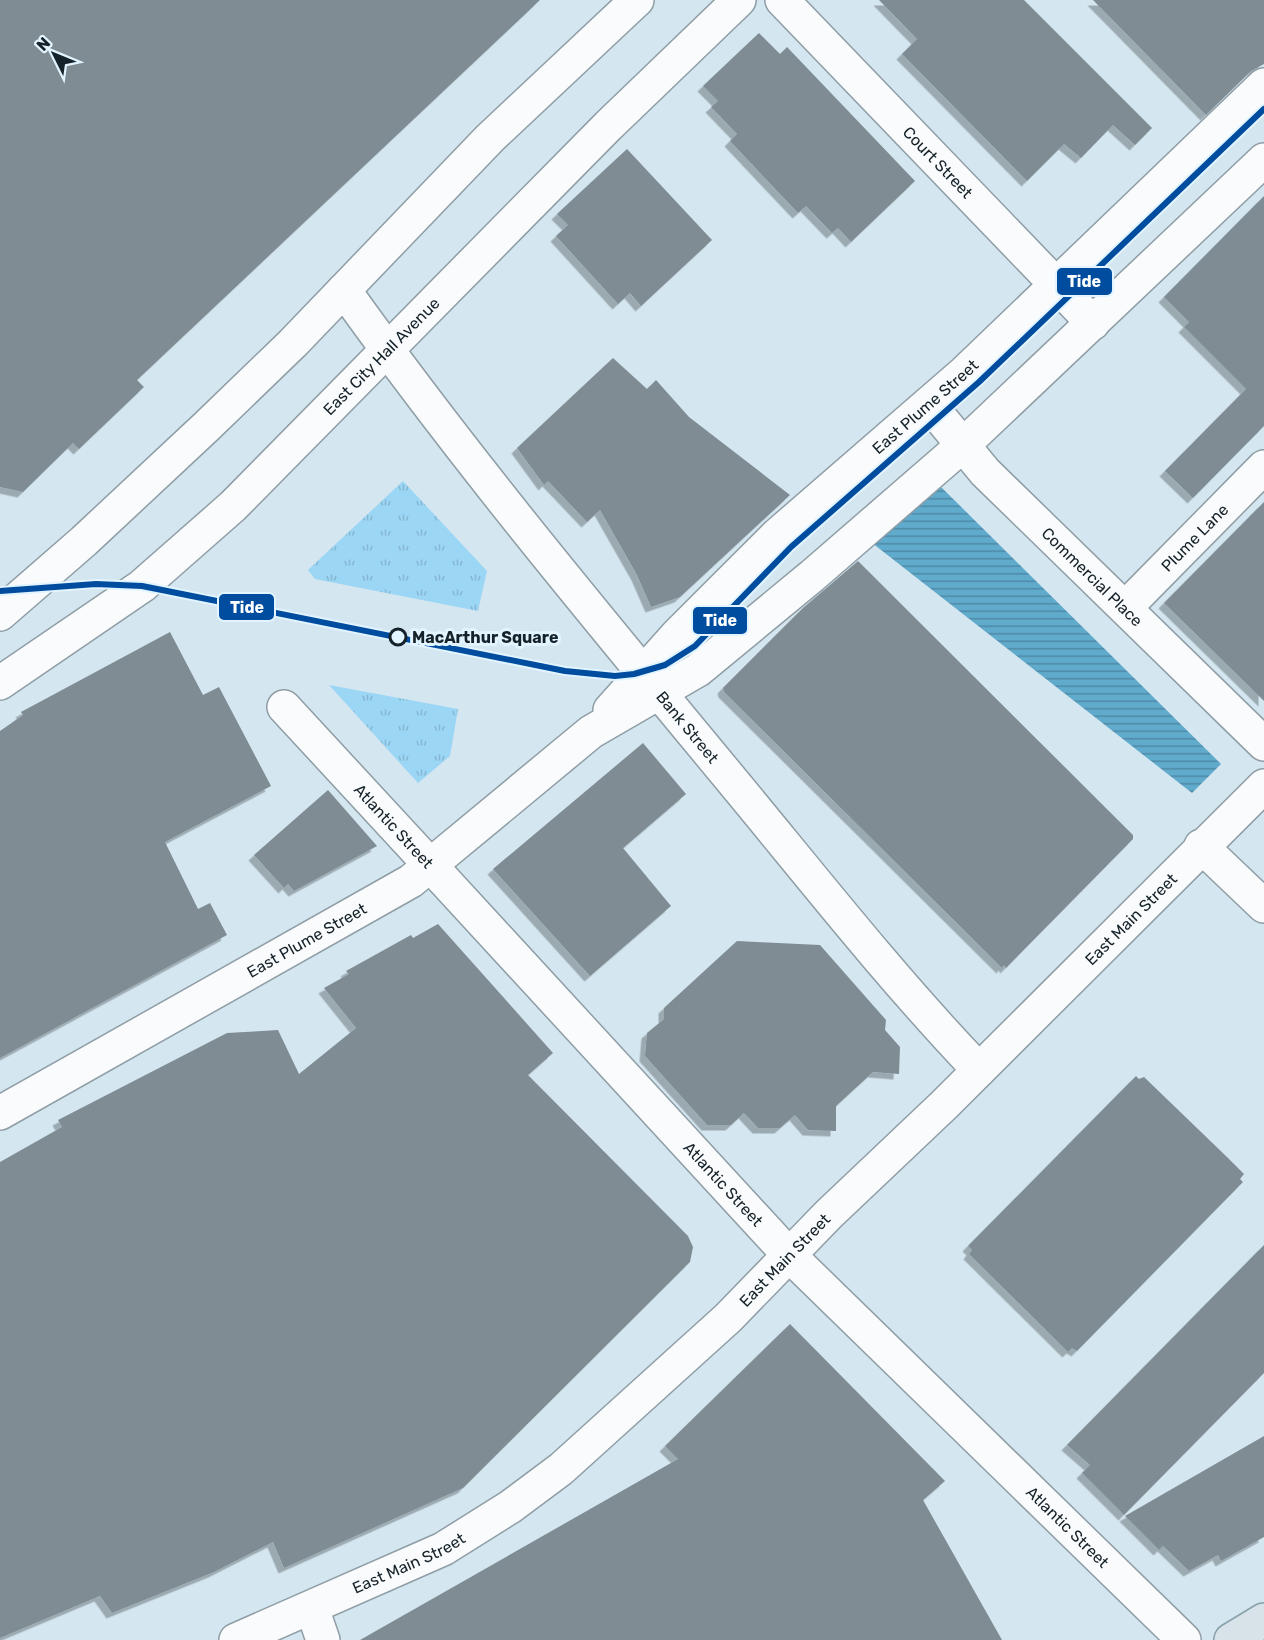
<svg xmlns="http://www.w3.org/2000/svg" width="1264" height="1640" font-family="Rubik,sans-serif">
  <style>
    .grass { fill: url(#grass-tufts) }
    .water { fill: url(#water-rules) }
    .building { fill: #7f8c94; filter: url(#shadow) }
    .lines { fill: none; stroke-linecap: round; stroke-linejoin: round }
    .minor-casing { stroke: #8f9da5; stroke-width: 36 }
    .tertiary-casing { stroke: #8f9da5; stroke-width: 36 }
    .secondary-casing { stroke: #8f9da5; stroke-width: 36 }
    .primary-casing { stroke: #88a0ab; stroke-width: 36 }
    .minor { stroke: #f9fbfd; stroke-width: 33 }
    .tertiary { stroke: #f9fbfd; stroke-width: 33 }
    .secondary { stroke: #f9fbfd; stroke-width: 33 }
    .primary { stroke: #d8e3e9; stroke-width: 33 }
    .rail-1-casing { stroke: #e1f4ff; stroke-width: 10 }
    .rail-1 { stroke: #004d9f; stroke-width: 6 }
    .stop-dot { fill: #e1f4ff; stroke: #162229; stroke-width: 3 }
    .labels { text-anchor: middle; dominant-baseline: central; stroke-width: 6; stroke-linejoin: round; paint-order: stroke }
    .street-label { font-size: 16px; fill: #162229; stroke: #e1f4ff }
    .stop-label { font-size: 16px; font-weight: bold; fill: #162229; stroke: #e1f4ff; text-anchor: start }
    .line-badge { stroke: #e1f4ff; stroke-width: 2 }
    .badge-label { font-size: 16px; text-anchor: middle; font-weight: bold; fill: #fff }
  </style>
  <defs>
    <pattern id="grass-tufts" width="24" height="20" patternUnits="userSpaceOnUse" patternTransform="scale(1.5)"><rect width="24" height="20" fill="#9cd6f5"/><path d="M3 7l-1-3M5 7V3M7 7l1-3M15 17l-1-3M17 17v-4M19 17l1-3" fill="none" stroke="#86b7d2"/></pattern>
    <pattern id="water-rules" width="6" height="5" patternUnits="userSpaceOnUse" patternTransform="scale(1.5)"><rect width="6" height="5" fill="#60aacc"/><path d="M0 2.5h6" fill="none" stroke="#4e8aa6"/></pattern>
    <filter id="shadow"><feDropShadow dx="-5.5" dy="5.5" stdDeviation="0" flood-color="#0004"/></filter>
  </defs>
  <rect width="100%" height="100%" fill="#d4e6f0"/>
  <g class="grass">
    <path d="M 403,481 L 487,571 L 478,611 L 315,579 L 308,570 Z"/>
    <path d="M 329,685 L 458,709 L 450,756 L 418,783 Z"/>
  </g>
  <path class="water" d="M 939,485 L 1221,764 L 1192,793 L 867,539 Z"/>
  <g class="building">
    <path d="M 0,0 L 540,0 L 137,380 L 144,387 L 79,449 L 73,443 L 23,492 L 0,487 Z"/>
    <path d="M 879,0 L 1024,0 L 1152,128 L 1135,145 L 1113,125 L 1081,158 L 1064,144 L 1027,181 L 902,54 L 917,39 Z"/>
    <path d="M 1093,0 L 1264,0 L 1264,64 L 1251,71 L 1206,115 Z"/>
    <path d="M 759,33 L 780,54 L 787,47 L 915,181 L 851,242 L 838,228 L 832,233 L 806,206 L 798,213 L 730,141 L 737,134 L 711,107 L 718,101 L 703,86 Z"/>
    <path d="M 627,149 L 712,240 L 641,306 L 630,293 L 618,304 L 556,236 L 568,225 L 557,214 Z"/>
    <path d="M 1264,196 L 1264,426 L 1193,498 L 1165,471 L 1246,389 L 1184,327 L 1189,322 L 1164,297 Z"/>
    <path d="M 613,358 L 647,389 L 656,380 L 689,417 L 790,495 L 680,597 L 651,607 L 637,575 L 600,510 L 587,522 L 548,481 L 544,485 L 517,448 Z"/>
    <path d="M 1264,502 L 1264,701 L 1164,603 Z"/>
    <path d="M 858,561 L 1133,835 L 1133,839 L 1006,968 L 1004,965 L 1002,968 L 724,692 L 723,688 L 803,608 Z"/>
    <path d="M 170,632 L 203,695 L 219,687 L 271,786 L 165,842 L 198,909 L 210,903 L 227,935 L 0,1058 L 0,731 L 23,715 L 21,712 Z"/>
    <path d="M 643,743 L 686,794 L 623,848 L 671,906 L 590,976 L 493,869 Z"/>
    <path d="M 328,790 L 377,846 L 294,891 L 288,884 L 284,888 L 254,855 Z"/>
    <path d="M 438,924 L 553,1053 L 528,1075 L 688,1236 L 693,1247 L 690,1262 L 463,1488 L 284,1568 L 273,1542 L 214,1572 L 112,1613 L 100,1596 L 0,1638 L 0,1162 L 62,1127 L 58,1120 L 227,1033 L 278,1030 L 299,1074 L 356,1028 L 324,988 L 349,974 L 346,971 L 411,935 L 413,938 Z"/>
    <path d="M 737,941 L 820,945 L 886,1020 L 885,1030 L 900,1047 L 899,1074 L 873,1072 L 836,1106 L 836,1131 L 808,1130 L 795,1115 L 780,1128 L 758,1128 L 744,1113 L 731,1125 L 707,1125 L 645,1056 L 647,1033 L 664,1019 L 664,1008 Z"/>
    <path d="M 1136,1076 L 1139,1079 L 1144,1077 L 1227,1157 L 1244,1174 L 1240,1179 L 1243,1182 L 1077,1351 L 1072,1348 L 1068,1352 L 969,1254 L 972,1250 L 968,1246 Z"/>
    <path d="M 1264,1245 L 1264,1373 L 1124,1515 L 1082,1473 L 1090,1465 L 1067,1445 Z"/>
    <path d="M 790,1324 L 945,1481 L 923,1500 L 1002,1640 L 360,1640 L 678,1459 L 665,1446 Z"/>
    <path d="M 1264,1436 L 1264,1537 L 1221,1561 L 1218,1555 L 1189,1571 L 1163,1546 L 1159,1550 L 1125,1516 Z"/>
  </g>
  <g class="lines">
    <defs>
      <g id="minor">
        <path id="s1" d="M 782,0 L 1093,323"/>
        <path id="s2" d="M 344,290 C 461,454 591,610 720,766 C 805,868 887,974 979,1070"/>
        <path id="s3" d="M 929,404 L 985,472 L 1264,744"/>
        <path id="s4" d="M 1125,608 L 1264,467"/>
        <path id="s5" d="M 284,707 L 431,866"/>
        <path d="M 1201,846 L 1264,906"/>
        <path d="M 312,1608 L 323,1640"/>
      </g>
      <g id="tertiary">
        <path id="s6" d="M 610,710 L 677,635 L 777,535 L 965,372 L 1264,85"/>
        <path id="s7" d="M 431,866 L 789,1255 L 1184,1640"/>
        <path id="s8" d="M 0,1113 L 411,881 L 591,732 L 698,670 L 812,576 L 962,446 L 1264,160"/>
        <path id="s9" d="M 236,1640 L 443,1549 L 510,1507 L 561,1469 L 728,1318 L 829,1214 L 944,1105 L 1264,786"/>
      </g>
      <g id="secondary">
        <path d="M 0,614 L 84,541 L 206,427 L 293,343 L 490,138 L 637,0"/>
        <path id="s10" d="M 0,683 L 142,586 L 233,506 L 608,126 L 739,0"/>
      </g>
      <path id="primary" d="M 1231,1640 L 1264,1620"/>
    </defs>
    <use href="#minor" class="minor-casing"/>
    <use href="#tertiary" class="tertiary-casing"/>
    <use href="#secondary" class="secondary-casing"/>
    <use href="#primary" class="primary-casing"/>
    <use href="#minor" class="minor"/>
    <use href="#tertiary" class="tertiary"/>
    <use href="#secondary" class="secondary"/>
    <use href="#primary" class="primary"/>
    <defs>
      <path id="rail-1" d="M 0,591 L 96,584 L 142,586 L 565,671 L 615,676 L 634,674 L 665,665 L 695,646 L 791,547 L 979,382 L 1264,109"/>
    </defs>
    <use href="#rail-1" class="rail-1-casing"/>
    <use href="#rail-1" class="rail-1"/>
  </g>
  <circle class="stop-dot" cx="398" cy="637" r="8"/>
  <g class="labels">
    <g class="street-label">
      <text stroke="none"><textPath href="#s1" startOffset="225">Court Street</textPath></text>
      <text stroke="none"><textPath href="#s10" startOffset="504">East City Hall Avenue</textPath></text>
      <text stroke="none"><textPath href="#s6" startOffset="438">East Plume Street</textPath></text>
      <text stroke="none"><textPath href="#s4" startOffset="99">Plume Lane</textPath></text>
      <text stroke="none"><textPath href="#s3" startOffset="238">Commercial Place</textPath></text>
      <text stroke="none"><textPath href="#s2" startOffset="556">Bank Street</textPath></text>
      <text stroke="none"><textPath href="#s5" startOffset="162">Atlantic Street</textPath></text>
      <text stroke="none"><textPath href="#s9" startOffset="1161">East Main Street</textPath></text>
      <text stroke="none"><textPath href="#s8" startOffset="352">East Plume Street</textPath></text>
      <text stroke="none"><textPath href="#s7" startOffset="432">Atlantic Street</textPath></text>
      <text stroke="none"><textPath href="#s9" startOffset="675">East Main Street</textPath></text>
      <text stroke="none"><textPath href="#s7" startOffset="918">Atlantic Street</textPath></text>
      <text stroke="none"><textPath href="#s9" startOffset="189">East Main Street</textPath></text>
    </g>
    <g class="stop-label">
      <text x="412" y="637">MacArthur Square</text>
    </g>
  </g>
  <g class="line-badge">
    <rect x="1056" y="267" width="57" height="29" rx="6" fill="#004d9f"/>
    <rect x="218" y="593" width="57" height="28" rx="6" fill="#004d9f"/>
    <rect x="692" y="606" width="56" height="29" rx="6" fill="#004d9f"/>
  </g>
  <g class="badge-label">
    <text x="1084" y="287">Tide</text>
    <text x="247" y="613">Tide</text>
    <text x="720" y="626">Tide</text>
  </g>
  <g transform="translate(54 54) rotate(313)" stroke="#e1f4ff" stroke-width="4.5" paint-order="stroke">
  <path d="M0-4.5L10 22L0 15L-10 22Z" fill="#162229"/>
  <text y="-9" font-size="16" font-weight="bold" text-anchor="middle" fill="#162229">N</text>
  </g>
</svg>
